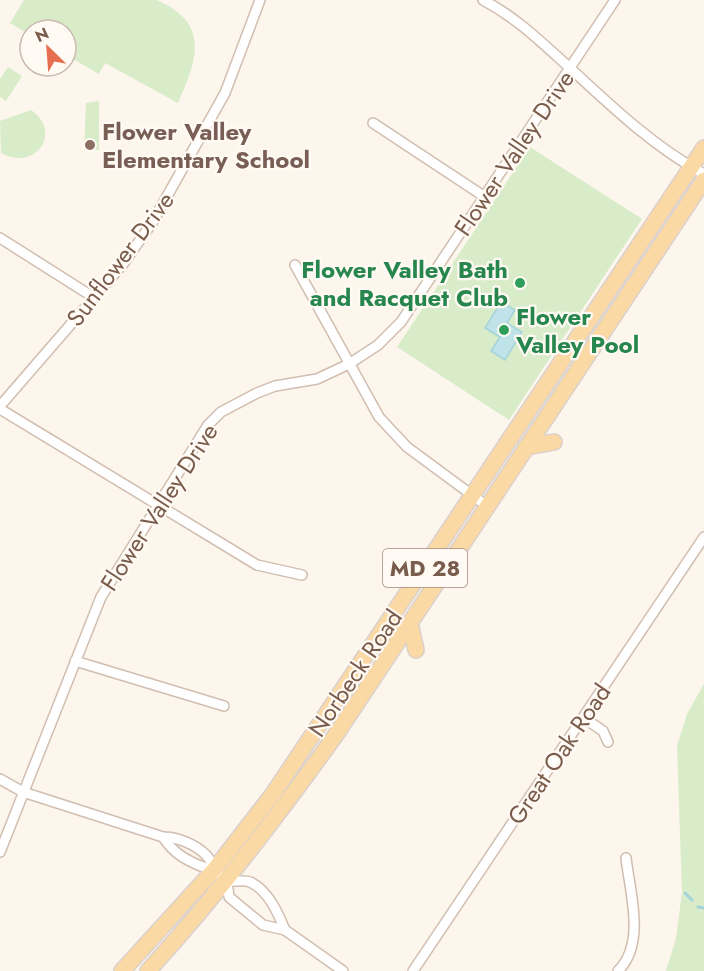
<svg xmlns="http://www.w3.org/2000/svg" width="704" height="971" font-family="Jost,sans-serif">
  <style>
    .green { fill: #d8ecc9 }
    .water { fill: #bfe3e8; stroke: #a5d3da; stroke-width: 1.5 }
    .lines { fill: none; stroke-linecap: round; stroke-linejoin: round }
    .stream { stroke: #a5d3da; stroke-width: 3 }
    .street-casing { stroke: #d1beb0; stroke-width: 12 }
    .primary-casing { stroke: #dad1cd; stroke-width: 18 }
    .street { stroke: #fff; stroke-width: 9 }
    .primary { stroke: #fbd9a5; stroke-width: 15 }
    .education-dot { fill: #8d6e63; stroke: #fffaf3; stroke-width: 2 }
    .leisure-dot { fill: #2e9e5b; stroke: #fffaf3; stroke-width: 2 }
    .labels { text-anchor: middle; dominant-baseline: central; stroke-width: 4.5; stroke-linejoin: round; paint-order: stroke }
    .shield { fill: #fffaf3; stroke: #a28b7f; stroke-width: 1.5 }
    .shield-label { font-size: 22px; font-weight: bold; fill: #7a5c4d }
    .education-label { font-size: 24px; font-weight: bold; fill: #785e54; stroke: #fffaf3; text-anchor: start }
    .street-label { font-size: 24px; fill: #7a5c4d; stroke: #fffaf3 }
    .leisure-label { font-size: 24px; font-weight: bold; fill: #27864d; stroke: #fffaf3; text-anchor: end }
  </style>
  <rect width="100%" height="100%" fill="#fdf6ec"/>
  <g class="green">
    <path d="M 24,0 L 156,0 C 210,22 198,59 178,103 L 105,63 L 99,74 L 66,55 L 66,30 L 30,30 L 30,35 L 10,23 Z"/>
    <path d="M 8,67 L 22,76 L 6,101 L 0,97 L 0,79 Z"/>
    <path d="M 99,101 L 99,150 L 84,150 L 86,103 Z"/>
    <path d="M 31,110 C 63,132 36,172 1,153 L 0,121 Z"/>
    <path d="M 530,147 L 642,219 L 509,420 L 397,347 Z"/>
    <path d="M 704,684 L 704,971 L 666,971 L 676,938 L 682,893 L 677,746 L 687,714 Z"/>
  </g>
  <path class="water" d="M 501,302 L 515,310 L 507,323 L 522,332 L 505,360 L 491,351 L 500,337 L 485,328 Z"/>
  <g class="lines">
    <g class="stream">
      <path d="M 685,893 L 692,900"/>
      <path d="M 698,907 L 704,908"/>
    </g>
    <defs>
      <g id="street">
        <path d="M 483,0 C 517,18 541,42 570,68 C 611,106 654,147 704,174"/>
        <path d="M 373,123 L 485,197"/>
        <path d="M 0,238 L 93,297"/>
        <path d="M 295,265 L 379,417 L 407,447 L 487,506"/>
        <path d="M 0,406 L 123,264 L 152,223 L 225,93 L 260,0"/>
        <path d="M 0,409 L 257,565 L 302,575"/>
        <path d="M 75,661 L 224,706"/>
        <path d="M 584,718 L 603,731 L 608,742"/>
        <path d="M 0,779 L 23,792 L 163,837 C 177,837 195,844 206,855 C 214,863 215,875 226,880 C 233,883 243,879 250,882 C 268,890 278,913 285,930"/>
        <path d="M 163,837 C 174,855 194,865 214,870"/>
        <path d="M 0,852 L 101,597 L 208,425 L 221,412 L 257,393 L 275,386 L 317,379 L 349,364 L 378,345 L 401,322 L 615,0"/>
        <path d="M 227,881 L 229,897 L 263,925 L 285,930 L 343,971"/>
        <path d="M 413,971 L 704,537"/>
        <path d="M 618,971 C 646,943 630,893 626,858"/>
      </g>
      <g id="primary">
        <path d="M 526,447 L 554,442"/>
        <path d="M 410,623 L 416,650"/>
        <path d="M 122,971 L 214,870 L 273,794 L 704,148"/>
        <path d="M 148,971 C 217,895 278,816 337,733 L 704,180"/>
      </g>
    </defs>
    <use href="#street" class="street-casing"/>
    <use href="#primary" class="primary-casing"/>
    <use href="#street" class="street"/>
    <use href="#primary" class="primary"/>
  </g>
  <circle class="education-dot" cx="90" cy="145" r="6"/>
  <g class="leisure-dot">
    <circle cx="520" cy="283" r="6"/>
    <circle cx="504" cy="330" r="6"/>
  </g>
  <g class="labels">
    <rect class="shield" x="383" y="549" width="84" height="38" rx="4.5"/>
    <g class="shield-label">
      <text x="425" y="568">MD 28</text>
    </g>
    <g class="education-label">
      <text x="102" y="131">Flower Valley<tspan x="102" dy="28">Elementary School</tspan></text>
    </g>
    <g class="street-label">
      <text transform="translate(514 153) rotate(-56)">Flower Valley Drive</text>
      <text transform="translate(120 259) rotate(-53)">Sunflower Drive</text>
      <text transform="translate(159 507) rotate(-57)">Flower Valley Drive</text>
      <text transform="translate(355 673) rotate(-56)">Norbeck Road</text>
      <text transform="translate(559 754) rotate(-56)">Great Oak Road</text>
    </g>
    <g class="leisure-label">
      <text x="508" y="269">Flower Valley Bath<tspan x="508" dy="28">and Racquet Club</tspan></text>
      <text x="516" y="316" text-anchor="start">Flower<tspan x="516" dy="28">Valley Pool</tspan></text>
    </g>
  </g>
  <g transform="translate(48 48) rotate(335)"><circle r="28" fill="#fffaf3" stroke="#cabbb1" stroke-width="1.5"/>
  <path d="M0-4.5L10 22L0 15L-10 22Z" fill="#e76f51"/>
  <text y="-9" font-size="16" font-weight="bold" text-anchor="middle" fill="#7a5c4d">N</text>
  </g>
</svg>
